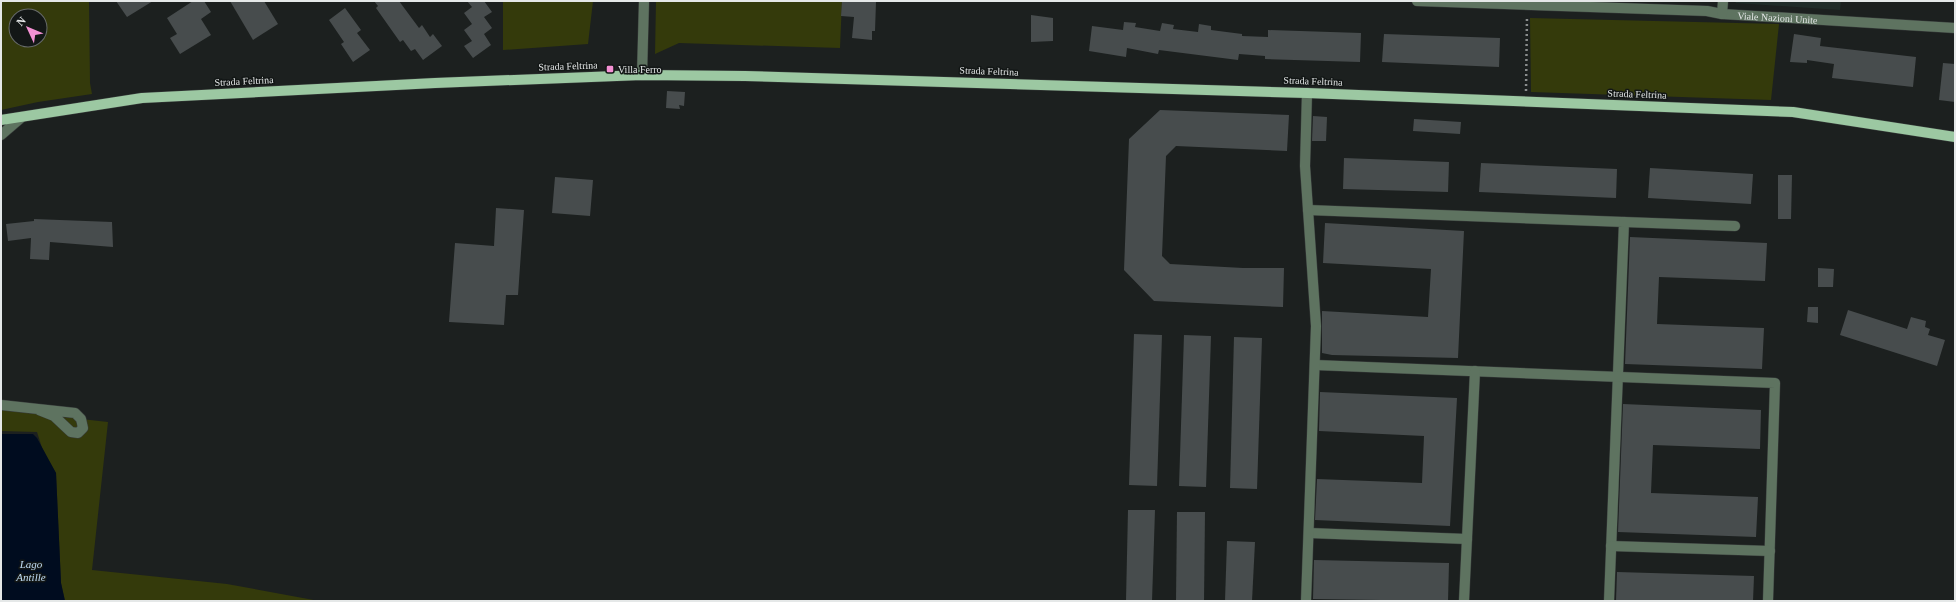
<svg xmlns="http://www.w3.org/2000/svg" width="1956" height="602" font-family="Georgia,serif">
  <style>
    .built { fill: #202c29 }
    .green { fill: #343a0b; fill-rule: evenodd }
    .water { fill: #000c1f }
    .building { fill: #474c4d }
    .lines { fill: none; stroke-linecap: round; stroke-linejoin: round }
    .minor-casing { stroke: #383c3b; stroke-width: 11 }
    .major-casing { stroke: #383c3b; stroke-width: 11 }
    .path { stroke: #8a8d8d; stroke-width: 2.5; stroke-dasharray: 2 3; stroke-linecap: butt }
    .minor { stroke: #5e7360; stroke-width: 10 }
    .major { stroke: #9cc8a2; stroke-width: 10 }
    .poi-dot { fill: #f491d4; stroke: #131716; stroke-width: 1.5 }
    .labels { text-anchor: middle; dominant-baseline: central; stroke-width: 3; stroke-linejoin: round; paint-order: stroke }
    .street-label { font-size: 10px; fill: #e5e8e8; stroke: #131716 }
    .poi-label { font-size: 10px; fill: #e5e8e8; stroke: #131716; text-anchor: start }
    .water-label { font-size: 11px; font-style: italic; fill: #bedaf3; stroke: #131716 }
  </style>
  <rect width="100%" height="100%" fill="#1c201f"/>
  <path class="built" d="M 1735,1 L 1841,1 L 1840,10 L 1736,3 Z"/>
  <g class="green">
    <path d="M 1,1 L 89,1 L 90,83 L 92,94 L 38,102 L 1,110 ZM 16,16 L 40,16 L 40,40 L 16,40 Z"/>
    <path d="M 503,1 L 593,1 L 588,44 L 503,50 Z"/>
    <path d="M 656,1 L 842,1 L 840,48 L 679,43 L 655,54 Z"/>
    <path d="M 1530,18 L 1779,24 L 1771,100 L 1531,92 Z"/>
    <path d="M 1,410 L 108,422 L 92,570 L 227,584 L 319,601 L 65,601 L 61,583 L 56,473 L 43,451 L 37,432 L 1,431 Z"/>
  </g>
  <path class="water" d="M 1,434 L 33,434 L 37,438 L 56,473 L 61,583 L 65,601 L 1,601 Z"/>
  <g class="building">
    <path d="M 116,1 L 153,1 L 127,17 Z"/>
    <path d="M 193,1 L 204,1 L 211,12 L 201,19 L 211,35 L 180,54 L 170,38 L 177,34 L 167,18 Z"/>
    <path d="M 230,1 L 264,1 L 278,24 L 253,40 Z"/>
    <path d="M 374,1 L 399,1 L 419,28 L 422,25 L 430,37 L 433,34 L 442,46 L 423,60 L 415,49 L 411,51 L 403,40 L 400,42 L 376,8 L 378,6 Z"/>
    <path d="M 467,1 L 484,1 L 492,12 L 484,17 L 492,28 L 484,34 L 491,45 L 473,58 L 464,46 L 472,41 L 464,30 L 472,24 L 464,13 L 472,7 Z"/>
    <path d="M 842,1 L 876,2 L 875,31 L 872,31 L 872,40 L 852,38 L 854,17 L 841,16 Z"/>
    <path d="M 345,8 L 361,30 L 357,33 L 370,50 L 353,62 L 341,44 L 344,42 L 329,20 Z"/>
    <path d="M 1031,15 L 1053,18 L 1053,41 L 1031,42 Z"/>
    <path d="M 1124,22 L 1136,23 L 1135,27 L 1160,31 L 1162,23 L 1174,25 L 1173,29 L 1198,32 L 1199,24 L 1211,26 L 1211,30 L 1242,34 L 1242,36 L 1268,37 L 1268,30 L 1361,33 L 1360,62 L 1265,59 L 1265,56 L 1239,54 L 1238,60 L 1159,50 L 1158,54 L 1127,48 L 1126,57 L 1089,51 L 1092,26 L 1123,30 Z"/>
    <path d="M 1384,34 L 1500,38 L 1499,67 L 1382,62 Z"/>
    <path d="M 1794,34 L 1821,38 L 1820,46 L 1916,57 L 1913,87 L 1832,78 L 1834,64 L 1807,60 L 1807,63 L 1790,62 Z"/>
    <path d="M 1943,63 L 1955,64 L 1955,102 L 1939,100 Z"/>
    <path d="M 667,91 L 685,92 L 684,106 L 679,105 L 680,109 L 666,108 Z"/>
    <path d="M 1160,110 L 1289,115 L 1287,151 L 1176,146 L 1166,156 L 1162,256 L 1170,264 L 1243,268 L 1284,268 L 1283,307 L 1154,301 L 1124,270 L 1129,139 Z"/>
    <path d="M 1313,116 L 1327,117 L 1326,141 L 1312,141 Z"/>
    <path d="M 1414,119 L 1461,122 L 1460,134 L 1413,131 Z"/>
    <path d="M 1344,158 L 1449,162 L 1448,192 L 1343,189 Z"/>
    <path d="M 1481,163 L 1617,169 L 1616,198 L 1479,192 Z"/>
    <path d="M 1650,168 L 1753,174 L 1751,204 L 1648,198 Z"/>
    <path d="M 1778,175 L 1792,175 L 1791,219 L 1778,219 Z"/>
    <path d="M 555,177 L 593,180 L 590,216 L 552,213 Z"/>
    <path d="M 496,208 L 524,210 L 518,295 L 506,295 L 504,325 L 449,322 L 455,243 L 494,246 Z"/>
    <path d="M 34,219 L 112,222 L 113,247 L 50,242 L 49,260 L 30,259 L 31,238 L 8,241 L 6,224 L 34,221 Z"/>
    <path d="M 1325,223 L 1464,231 L 1458,358 L 1332,355 L 1322,353 L 1322,311 L 1428,317 L 1431,269 L 1323,263 Z"/>
    <path d="M 1630,237 L 1767,243 L 1765,281 L 1659,277 L 1657,324 L 1764,328 L 1762,369 L 1625,364 Z"/>
    <path d="M 1818,268 L 1834,269 L 1833,287 L 1818,287 Z"/>
    <path d="M 1808,307 L 1818,307 L 1818,323 L 1807,322 Z"/>
    <path d="M 1848,310 L 1907,329 L 1911,317 L 1926,321 L 1925,327 L 1930,329 L 1928,335 L 1945,340 L 1937,366 L 1840,335 Z"/>
    <path d="M 1134,334 L 1162,335 L 1157,486 L 1129,485 Z"/>
    <path d="M 1184,335 L 1211,336 L 1206,487 L 1179,486 Z"/>
    <path d="M 1234,337 L 1262,338 L 1257,489 L 1230,488 Z"/>
    <path d="M 1320,392 L 1457,398 L 1450,526 L 1315,520 L 1317,479 L 1422,483 L 1424,436 L 1319,431 Z"/>
    <path d="M 1623,404 L 1761,410 L 1760,449 L 1653,445 L 1651,493 L 1758,497 L 1756,537 L 1618,532 Z"/>
    <path d="M 1128,510 L 1155,510 L 1152,601 L 1126,601 Z"/>
    <path d="M 1177,512 L 1205,512 L 1204,601 L 1176,601 Z"/>
    <path d="M 1227,541 L 1255,542 L 1252,601 L 1225,601 Z"/>
    <path d="M 1314,560 L 1449,563 L 1448,601 L 1313,599 Z"/>
    <path d="M 1617,572 L 1754,576 L 1753,601 L 1616,601 Z"/>
  </g>
  <g class="lines">
    <defs>
      <g id="minor">
        <path id="s1" d="M 1417,1 L 1707,11 L 1722,14 L 1955,28"/>
        <path d="M 1722,14 L 1723,1"/>
        <path d="M 642,75 L 644,1"/>
        <path d="M 1,135 L 22,117"/>
        <path d="M 1308,210 L 1624,222 L 1609,601"/>
        <path d="M 1624,222 L 1735,226"/>
        <path d="M 1315,365 L 1775,383 L 1768,601"/>
        <path d="M 1,405 L 75,413 L 81,419 L 83,428 L 78,433 L 71,432 L 54,416 L 39,410"/>
        <path d="M 1309,533 L 1467,539"/>
        <path d="M 1611,546 L 1770,551"/>
        <path d="M 1306,601 L 1316,326 L 1305,166 L 1307,93"/>
        <path d="M 1464,601 L 1475,371"/>
      </g>
      <path id="major" d="M 1,120 L 142,98 L 435,83 L 642,75 L 745,76 L 1307,93 L 1793,112 L 1955,137"/>
    </defs>
    <use href="#minor" class="minor-casing"/>
    <use href="#major" class="major-casing"/>
    <path class="path" d="M 1526,91 L 1527,16"/>
    <use href="#minor" class="minor"/>
    <use href="#major" class="major"/>
  </g>
  <rect class="poi-dot" x="606" y="65" width="8" height="8" rx="2"/>
  <g class="labels">
    <g class="street-label">
      <text stroke="none"><textPath href="#s1" startOffset="361">Viale Nazioni Unite</textPath></text>
      <text transform="translate(568 66) rotate(-2)">Strada Feltrina</text>
      <text transform="translate(989 71) rotate(2)">Strada Feltrina</text>
      <text transform="translate(244 81) rotate(-3)">Strada Feltrina</text>
      <text transform="translate(1313 81) rotate(2)">Strada Feltrina</text>
      <text transform="translate(1637 94) rotate(2)">Strada Feltrina</text>
    </g>
    <g class="poi-label">
      <text x="618" y="69">Villa Ferro</text>
    </g>
    <g class="water-label">
      <text x="31" y="564">Lago<tspan x="31" dy="13">Antille</tspan></text>
    </g>
  </g>
  <rect width="1956" height="602" fill="none" stroke="#e5e8e8" stroke-width="4"/>
  <g transform="translate(28 28) rotate(314)"><circle r="19" fill="#131716" stroke="#676b6a"/>
  <path d="M0-3L7 15L0 10L-7 15Z" fill="#f491d4"/>
  <text y="-6" font-size="11" font-weight="bold" text-anchor="middle" fill="#e5e8e8">N</text>
  </g>
</svg>
